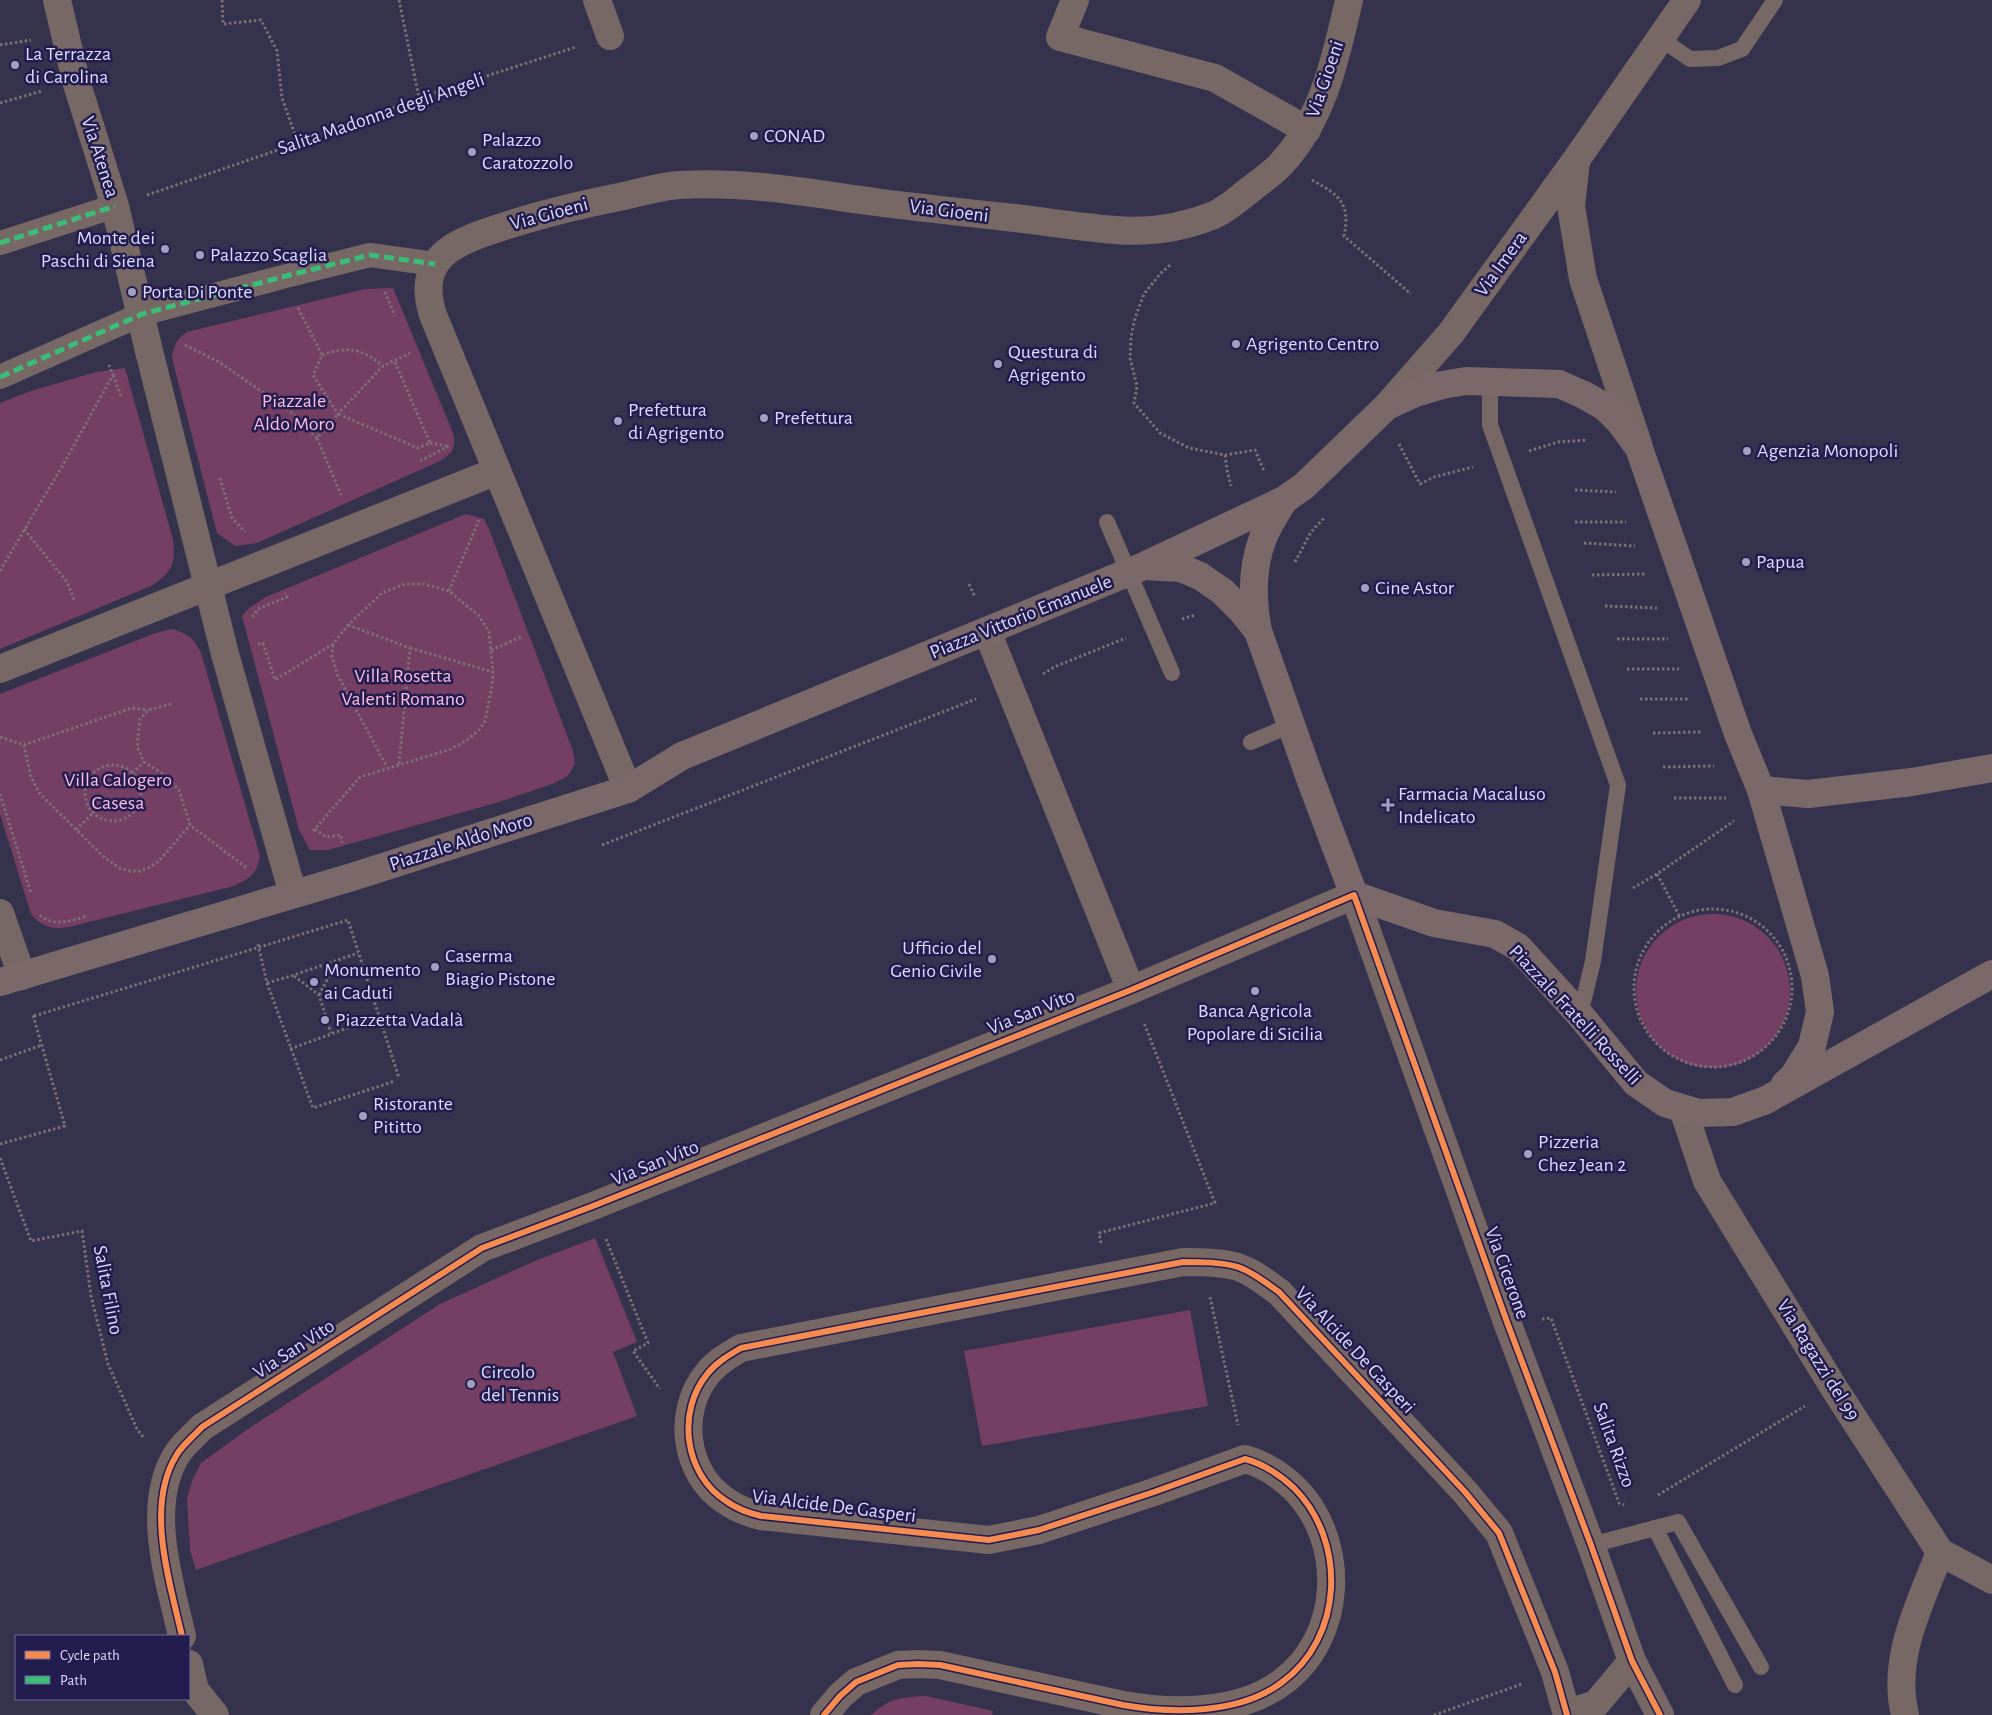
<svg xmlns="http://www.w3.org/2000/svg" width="1992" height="1715" font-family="'Alegreya Sans',sans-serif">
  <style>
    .green { fill: #753f63 }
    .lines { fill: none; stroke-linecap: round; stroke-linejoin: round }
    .path { stroke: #7a7075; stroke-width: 3; stroke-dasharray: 2.5 2.5; stroke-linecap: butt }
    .service { stroke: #776865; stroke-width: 16 }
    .pedestrian { stroke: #776865; stroke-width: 24 }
    .minor { stroke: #776865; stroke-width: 28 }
    .tertiary { stroke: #776865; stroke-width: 28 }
    .secondary { stroke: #7b696a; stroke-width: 28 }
    .quiet { stroke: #3abd76; stroke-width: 5; stroke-dasharray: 10 5; stroke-linecap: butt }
    .cycleway-casing { stroke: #231c4f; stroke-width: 9 }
    .cycleway { stroke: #f68b52; stroke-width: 6 }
    .poi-dot { fill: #a1a0bf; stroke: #231c4f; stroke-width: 2 }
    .labels { text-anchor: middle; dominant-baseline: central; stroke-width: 5; stroke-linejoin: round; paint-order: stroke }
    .poi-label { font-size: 20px; fill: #dbdbfc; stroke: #231c4f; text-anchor: start }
    .street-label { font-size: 20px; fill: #dbdbfc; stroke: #231c4f }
    .park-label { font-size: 20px; fill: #fdbee0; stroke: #231c4f }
  </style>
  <rect width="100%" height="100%" fill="#35324e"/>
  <g class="green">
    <path d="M 393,288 L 453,433 C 456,448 453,453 440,461 L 257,543 L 235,546 L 217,533 L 172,358 C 173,347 177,338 187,332 L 365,289 Z"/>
    <path d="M 125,368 L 172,536 C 177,561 173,572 151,586 L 0,649 L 0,403 L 31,391 L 96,372 Z"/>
    <path d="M 466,514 L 484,519 L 489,529 L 573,751 L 575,764 L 568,776 L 552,784 L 499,802 L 328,850 L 310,850 L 299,830 L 242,616 L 249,608 L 266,597 Z"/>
    <path d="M 171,629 C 186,632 194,638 201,653 L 260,856 C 256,876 251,877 234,886 L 69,927 C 52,930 42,927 31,914 L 0,814 L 0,694 L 153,634 Z"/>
    <circle cx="1713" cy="991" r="77"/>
    <path d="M 595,1238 L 637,1342 L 613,1352 L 637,1416 L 196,1570 L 190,1550 L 187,1498 L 192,1481 L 201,1463 L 248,1429 L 440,1304 L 537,1260 Z"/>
    <path d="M 1190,1310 L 1208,1406 L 982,1446 L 964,1351 Z"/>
    <path d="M 926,1696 L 993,1711 L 992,1715 L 871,1715 C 890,1698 901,1697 926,1696 Z"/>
  </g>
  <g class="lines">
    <g class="path">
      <path d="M 222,0 L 223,24 L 261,20 L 277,51 L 282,98 L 298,143"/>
      <path d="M 399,0 L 419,98"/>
      <path d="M 0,45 L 31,40"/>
      <path d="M 0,103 L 42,91"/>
      <path d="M 1312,180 C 1339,195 1351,203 1344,236 L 1411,294"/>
      <path d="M 147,195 L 298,143 L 419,98 L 576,47"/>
      <path d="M 1170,265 L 1160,274 L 1144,294 L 1135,318 L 1131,337 L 1130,358 L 1137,386 L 1134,403 L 1160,433 L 1189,448 L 1225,455 L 1255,450 L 1264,471"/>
      <path d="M 385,292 L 395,316"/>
      <path d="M 298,308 L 322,355 L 313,375 L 338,414 L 383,366 L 410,353"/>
      <path d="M 185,345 L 219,362 L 290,411 L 317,438 L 338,414 L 418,448 L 430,443 L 394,360"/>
      <path d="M 322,355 C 348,346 361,348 383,366"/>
      <path d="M 113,375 L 121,396"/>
      <path d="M 317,438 L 341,495"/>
      <path d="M 430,443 L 448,446"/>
      <path d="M 1399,444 L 1420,484 L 1434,477 L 1473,467"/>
      <path d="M 1529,451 L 1558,442 L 1587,440"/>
      <path d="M 1225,455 L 1227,470 L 1231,486"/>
      <path d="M 420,461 L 449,446"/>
      <path d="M 220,478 L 232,518 L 245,532"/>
      <path d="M 1575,490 L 1616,492"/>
      <path d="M 1575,522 L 1626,522"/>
      <path d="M 24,529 L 67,582 L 75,602"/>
      <path d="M 1584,543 L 1635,546"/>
      <path d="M 1295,562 L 1311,532 L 1324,518"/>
      <path d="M 0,571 L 64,463 L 113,375 L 109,365"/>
      <path d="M 1592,575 L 1645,574"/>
      <path d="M 969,584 L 975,597"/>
      <path d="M 449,591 L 479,520"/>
      <path d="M 1605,606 L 1657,608"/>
      <path d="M 252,617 L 258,609 L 287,597 L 285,593"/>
      <path d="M 1182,619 L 1195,615"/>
      <path d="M 348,625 L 410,648 L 399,764"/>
      <path d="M 1617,639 L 1668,639"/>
      <path d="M 258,644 L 263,643 L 275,680 L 333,644 L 348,625 L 382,593 L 405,584 L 424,584 L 449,591 L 479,616 L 489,632 L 493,672 L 492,686 L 485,721 L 479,730 L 467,740 L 451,749 L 360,777 L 313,831"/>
      <path d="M 333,645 L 332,657 L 338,676 L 387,767"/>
      <path d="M 410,648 L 493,672"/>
      <path d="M 491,650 L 521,637"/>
      <path d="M 1627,669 L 1679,669"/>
      <path d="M 1043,674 L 1054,667 L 1126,638"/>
      <path d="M 1640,699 L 1688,699"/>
      <path d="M 171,704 L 148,710 L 140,719 L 137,746 L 144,762 L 165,775 L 179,790 L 190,825 L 247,868"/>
      <path d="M 1653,733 L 1701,732"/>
      <path d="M 0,737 L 24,745 L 132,708 L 148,710"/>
      <path d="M 24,745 L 31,777 L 40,794 L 103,856 L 119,868 L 130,871 L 140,871 L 150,867 L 159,861 L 190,825"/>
      <circle cx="113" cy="793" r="28"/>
      <path d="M 1663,767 L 1714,766"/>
      <path d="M 132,773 L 144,762"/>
      <path d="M 0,794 L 31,893"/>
      <path d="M 1674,798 L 1726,798"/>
      <path d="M 315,829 L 326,837 L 341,835 L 342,843"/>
      <path d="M 76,830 L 94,812"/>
      <path d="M 602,845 L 976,699"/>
      <path d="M 1657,874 L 1680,917"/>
      <path d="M 1633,888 L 1657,874 L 1734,821"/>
      <circle cx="1713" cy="988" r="79"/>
      <path d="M 40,915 C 54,928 72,920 88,916"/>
      <path d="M 258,944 L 267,983 L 313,1108 L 395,1081"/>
      <path d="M 294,976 L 319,995 L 331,1033"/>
      <path d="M 267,983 L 294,975 L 358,953"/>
      <path d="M 319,995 L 337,961"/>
      <path d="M 34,1016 L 348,920 L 399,1078"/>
      <path d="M 290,1049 L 378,1017"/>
      <path d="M 0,1060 L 42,1045"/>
      <path d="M 0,1144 L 65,1126 L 33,1015"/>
      <path d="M 0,1158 L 31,1241 L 82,1231 L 91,1296 L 108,1364 L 137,1429 L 144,1438"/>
      <path d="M 606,1239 L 648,1343 L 633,1351 L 660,1389"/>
      <path d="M 1101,1243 L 1099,1233 L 1215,1203 L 1144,1023"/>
      <path d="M 1210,1297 L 1238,1425"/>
      <path d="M 1542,1319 L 1551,1318 L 1619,1503 L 1624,1505"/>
      <path d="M 1658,1495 L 1805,1406"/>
      <path d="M 1434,1715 L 1522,1684"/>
    </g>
    <g class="service">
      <path d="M 1661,39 L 1690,59 L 1718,58 L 1742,49 L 1775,0"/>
      <path d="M 1490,382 L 1490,425 L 1618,785 L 1593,961 L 1580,1015"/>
      <path d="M 1107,522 L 1172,673"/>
      <path d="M 1251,742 L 1291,725"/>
      <path d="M 1655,1528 L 1735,1685"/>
      <path d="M 1591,1545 L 1678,1522 L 1761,1667"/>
    </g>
    <g class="pedestrian">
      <path d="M 0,243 L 115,206"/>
      <path d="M 0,377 L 142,314 L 290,275 L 370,255 L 435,264"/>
    </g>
    <g class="minor">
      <path d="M 57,0 L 76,81 L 115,206 L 149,351 L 225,654 L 293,894"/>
      <path d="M 597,0 L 610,36"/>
      <path d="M 1075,0 L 1060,37 L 1215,78 L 1307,130"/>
      <path d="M 987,631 L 1131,990"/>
      <path d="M 0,669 L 497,471"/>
      <path d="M 628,789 L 433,315 C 414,255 458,241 505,226 C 545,213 583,204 624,196 C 642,192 661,186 680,185 C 745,181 810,193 875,202 C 922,208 968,213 1015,218 C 1048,222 1082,227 1115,230 C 1149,233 1182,228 1214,215 C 1228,209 1239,198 1251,189 C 1261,181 1273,173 1281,164 C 1323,120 1336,57 1349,0"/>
      <path d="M 0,913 L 22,976"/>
      <path d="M 1683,1109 L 1707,1181 L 1834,1388 L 1940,1552 L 1992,1580"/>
      <path d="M 182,1636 C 170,1583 145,1507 176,1456 C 182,1445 194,1436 202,1427 L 482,1248 L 593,1206 L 1131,990 L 1354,895"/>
      <path d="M 189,1664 L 195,1690 L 215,1715"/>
      <path d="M 824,1715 L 840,1696 L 856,1682 L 898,1665 L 918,1664 L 940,1665 L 1123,1705 C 1173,1714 1239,1714 1281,1683 C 1344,1638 1347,1541 1294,1488 C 1280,1475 1264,1464 1245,1459 L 1154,1492 L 1039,1530 L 989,1540 L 761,1516 C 748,1513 737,1509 726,1501 C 684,1474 676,1411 708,1373 C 717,1362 729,1355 741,1348 L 1183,1262 C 1201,1262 1222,1262 1238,1267 C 1253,1272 1266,1283 1279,1292 L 1465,1492 L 1499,1533 L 1555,1672 L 1567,1715"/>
      <path d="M 1905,1715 C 1891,1658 1920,1604 1940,1552"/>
    </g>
    <g class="tertiary">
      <path d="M 1576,162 L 1571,206 L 1583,279 L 1638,444"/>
      <path d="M 1387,406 L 1451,333 L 1576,160 L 1687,0"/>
      <path d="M 1354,895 L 1507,1322 L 1591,1545 L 1632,1661 L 1660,1715"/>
      <path d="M 1567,1713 L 1596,1704 L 1632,1661"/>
    </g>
    <g class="secondary">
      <path d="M 1148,564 L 1284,500 L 1304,486 L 1387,406 L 1415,393 L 1442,385 L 1466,381 L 1559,384 L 1584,395 L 1605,407 L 1620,422 L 1639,448 L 1738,734 L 1761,790 L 1815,976 L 1820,1012 L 1812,1046 L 1793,1077 L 1785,1084"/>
      <path d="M 1258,631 C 1252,600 1251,569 1263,538 C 1268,525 1277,512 1284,500"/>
      <path d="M 1761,790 L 1808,794 L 1912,782 L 1992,768"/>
      <path d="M 0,982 L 352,877 L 628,789 L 682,756 L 1144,566 L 1181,568 L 1200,576 L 1222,591 L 1241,610 L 1258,631 L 1311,781 L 1354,895 L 1434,923 L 1495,934 L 1518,947 L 1580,1015 L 1636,1083 L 1665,1103 L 1698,1113 L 1733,1112 L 1766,1100 L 1992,974"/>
    </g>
    <g class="quiet">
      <path d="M 0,243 L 115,206"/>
      <path d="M 0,377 L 142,314 L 290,275 L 370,255 L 435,264"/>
    </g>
    <defs>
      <g id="cycleway">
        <path d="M 182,1636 C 170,1583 145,1507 176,1456 C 182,1445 194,1436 202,1427 L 482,1248 L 593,1206 L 1131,990 L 1354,895 L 1507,1322 L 1591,1545 L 1632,1661 L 1660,1715"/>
        <path d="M 824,1715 L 840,1696 L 856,1682 L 898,1665 L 918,1664 L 940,1665 L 1123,1705 C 1173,1714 1239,1714 1281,1683 C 1344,1638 1347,1541 1294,1488 C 1280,1475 1264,1464 1245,1459 L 1154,1492 L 1039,1530 L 989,1540 L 761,1516 C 748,1513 737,1509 726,1501 C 684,1474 676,1411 708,1373 C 717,1362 729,1355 741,1348 L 1183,1262 C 1201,1262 1222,1262 1238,1267 C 1253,1272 1266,1283 1279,1292 L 1465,1492 L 1499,1533 L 1555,1672 L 1567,1715"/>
      </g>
    </defs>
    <use href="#cycleway" class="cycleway-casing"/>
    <use href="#cycleway" class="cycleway"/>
  </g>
  <g class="poi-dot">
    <circle cx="15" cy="65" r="5"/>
    <circle cx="754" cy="136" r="5"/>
    <circle cx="472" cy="152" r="5"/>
    <circle cx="165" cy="249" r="5"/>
    <circle cx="200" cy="255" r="5"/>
    <circle cx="132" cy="292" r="5"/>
    <circle cx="1236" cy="344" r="5"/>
    <circle cx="998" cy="364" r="5"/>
    <circle cx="764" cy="418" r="5"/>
    <circle cx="618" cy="421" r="5"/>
    <circle cx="1747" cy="451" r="5"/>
    <circle cx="1746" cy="562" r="5"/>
    <circle cx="1365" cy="588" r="5"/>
    <path d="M1385.5 797.5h5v5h5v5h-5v5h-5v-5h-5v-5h5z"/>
    <circle cx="992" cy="959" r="5"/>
    <circle cx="435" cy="967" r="5"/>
    <circle cx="314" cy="982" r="5"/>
    <circle cx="1255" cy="991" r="5"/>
    <circle cx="325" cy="1020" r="5"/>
    <circle cx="363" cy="1116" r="5"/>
    <circle cx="1528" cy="1154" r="5"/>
    <circle cx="471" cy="1384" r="5"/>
  </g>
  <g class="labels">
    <g class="poi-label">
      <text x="25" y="54">La Terrazza<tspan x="25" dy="23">di Carolina</tspan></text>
      <text x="764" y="136">CONAD</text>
      <text x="482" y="140">Palazzo<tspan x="482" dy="23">Caratozzolo</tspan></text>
      <text x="155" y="238" text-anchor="end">Monte dei<tspan x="155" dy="23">Paschi di Siena</tspan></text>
      <text x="210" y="255">Palazzo Scaglia</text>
      <text x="142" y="292">Porta Di Ponte</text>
      <text x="1246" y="344">Agrigento Centro</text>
      <text x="1008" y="352">Questura di<tspan x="1008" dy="23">Agrigento</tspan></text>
      <text x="628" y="410">Prefettura<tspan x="628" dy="23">di Agrigento</tspan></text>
      <text x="774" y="418">Prefettura</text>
      <text x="1757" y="451">Agenzia Monopoli</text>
      <text x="1756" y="562">Papua</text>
      <text x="1375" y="588">Cine Astor</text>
      <text x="1398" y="794">Farmacia Macaluso<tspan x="1398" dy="23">Indelicato</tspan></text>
      <text x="982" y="948" text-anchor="end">Ufficio del<tspan x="982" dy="23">Genio Civile</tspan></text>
      <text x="445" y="956">Caserma<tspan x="445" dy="23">Biagio Pistone</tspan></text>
      <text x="324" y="970">Monumento<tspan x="324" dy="23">ai Caduti</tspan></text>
      <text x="1255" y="1011" text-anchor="middle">Banca Agricola<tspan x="1255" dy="23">Popolare di Sicilia</tspan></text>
      <text x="335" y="1020">Piazzetta Vadalà</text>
      <text x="373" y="1104">Ristorante<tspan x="373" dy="23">Pititto</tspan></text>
      <text x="1538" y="1142">Pizzeria<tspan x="1538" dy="23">Chez Jean 2</tspan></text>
      <text x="481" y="1372">Circolo<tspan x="481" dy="23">del Tennis</tspan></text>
    </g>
    <g class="street-label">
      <text transform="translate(1325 79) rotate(-71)">Via Gioeni</text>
      <text transform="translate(381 114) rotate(-19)">Salita Madonna degli Angeli</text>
      <text transform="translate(100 157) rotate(72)">Via Atenea</text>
      <text transform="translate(949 211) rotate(7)">Via Gioeni</text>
      <text transform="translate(549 214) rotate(-15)">Via Gioeni</text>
      <text transform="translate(1501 264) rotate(-54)">Via Imera</text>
      <text transform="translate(1021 617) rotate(-22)">Piazza Vittorio Emanuele</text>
      <text transform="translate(461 842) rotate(-18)">Piazzale Aldo Moro</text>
      <text transform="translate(1031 1012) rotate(-22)">Via San Vito</text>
      <text transform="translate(1575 1015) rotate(47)">Piazzale Fratelli Rosselli</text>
      <text transform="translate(655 1163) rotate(-22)">Via San Vito</text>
      <text transform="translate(1507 1273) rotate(70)">Via Cicerone</text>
      <text transform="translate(108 1290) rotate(79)">Salita Filino</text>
      <text transform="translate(294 1349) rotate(-33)">Via San Vito</text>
      <text transform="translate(1355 1350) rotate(47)">Via Alcide De Gasperi</text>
      <text transform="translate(1818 1360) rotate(58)">Via Ragazzi del 99</text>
      <text transform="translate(1614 1445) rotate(70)">Salita Rizzo</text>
      <text transform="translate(834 1506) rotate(7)">Via Alcide De Gasperi</text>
    </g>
    <g class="park-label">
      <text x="294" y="401">Piazzale<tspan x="294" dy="23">Aldo Moro</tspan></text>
      <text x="403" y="676">Villa Rosetta<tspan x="403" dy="23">Valenti Romano</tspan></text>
      <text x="118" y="780">Villa Calogero<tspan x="118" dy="23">Casesa</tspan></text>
    </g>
  </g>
  <rect x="15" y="1635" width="175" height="65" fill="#231c4f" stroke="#6d6894"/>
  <rect x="25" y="1651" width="25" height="8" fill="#f68b52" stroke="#6d6894"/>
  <text x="60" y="1660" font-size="15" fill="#dbdbfc">Cycle path</text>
  <rect x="25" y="1676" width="25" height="8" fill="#3abd76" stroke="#6d6894"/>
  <text x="60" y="1685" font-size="15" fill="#dbdbfc">Path</text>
</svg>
